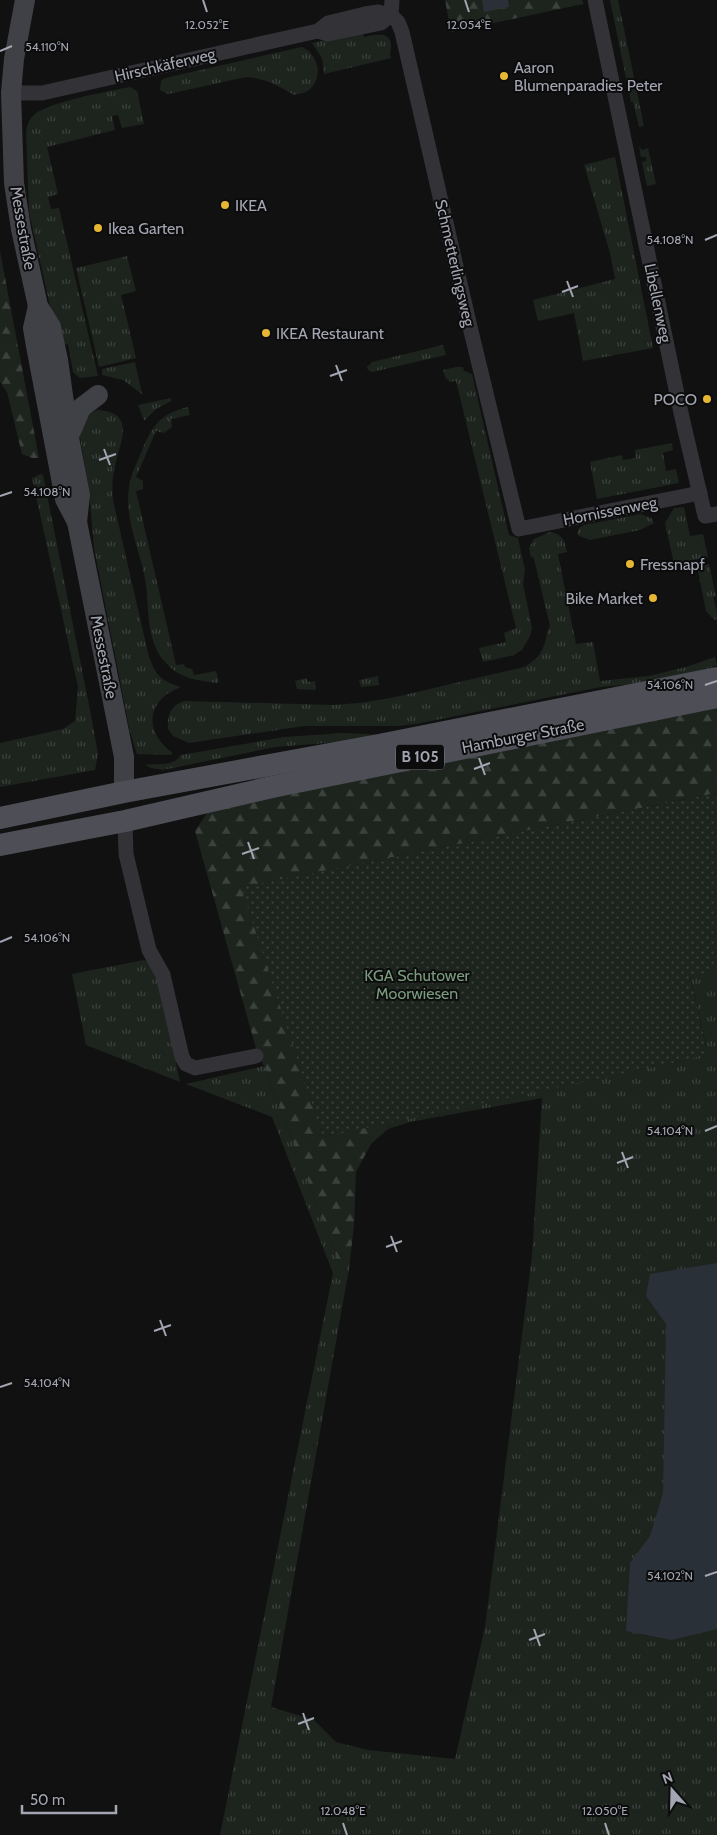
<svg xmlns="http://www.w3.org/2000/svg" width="717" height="1835" font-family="Cabin,sans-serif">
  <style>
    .grass { fill: url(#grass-tufts) }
    .forest { fill: url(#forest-firs) }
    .garden { fill: url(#garden-dots) }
    .water { fill: #2a3037 }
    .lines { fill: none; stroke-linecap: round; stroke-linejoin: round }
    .street { stroke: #323237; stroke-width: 15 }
    .secondary { stroke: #404147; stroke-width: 20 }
    .primary { stroke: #4e4f56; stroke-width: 22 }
    .ticks { fill: none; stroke: #a3a6b2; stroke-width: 2 }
    .poi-dot { fill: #e7b633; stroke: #0c0c0d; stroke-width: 2 }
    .labels { text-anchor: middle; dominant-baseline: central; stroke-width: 4; stroke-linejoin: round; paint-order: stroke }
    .shield { fill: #0c0c0d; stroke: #767880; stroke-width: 1 }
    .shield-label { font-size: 15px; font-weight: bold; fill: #a3a6b2 }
    .street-label { font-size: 16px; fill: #a3a6b2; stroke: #0c0c0d }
    .poi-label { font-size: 16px; fill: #a3a6b2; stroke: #0c0c0d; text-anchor: start }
    .park-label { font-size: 16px; fill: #7a9c7e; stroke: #0c0c0d }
    .ticks-label { font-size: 12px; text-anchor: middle; fill: #a3a6b2; stroke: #0c0c0d; stroke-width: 4; stroke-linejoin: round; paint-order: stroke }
  </style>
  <defs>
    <pattern id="grass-tufts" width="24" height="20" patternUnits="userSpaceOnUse" patternTransform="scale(1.25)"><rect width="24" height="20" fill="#1d241e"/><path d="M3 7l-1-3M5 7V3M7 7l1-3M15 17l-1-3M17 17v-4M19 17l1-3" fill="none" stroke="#3b413c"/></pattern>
    <pattern id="forest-firs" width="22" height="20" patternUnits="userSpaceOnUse" patternTransform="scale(1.25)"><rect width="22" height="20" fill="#1d241e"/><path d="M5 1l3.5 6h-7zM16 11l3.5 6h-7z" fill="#3b413c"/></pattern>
    <pattern id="garden-dots" width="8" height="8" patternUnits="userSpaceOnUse" patternTransform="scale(1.25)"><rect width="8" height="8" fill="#1d241e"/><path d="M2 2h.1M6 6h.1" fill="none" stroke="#3b413c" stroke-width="1.8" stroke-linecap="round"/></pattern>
  </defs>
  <rect width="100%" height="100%" fill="#111112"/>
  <g class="grass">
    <path d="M 610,0 L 618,0 L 644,126 L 639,127 L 633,102 L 631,102 Z"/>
    <path d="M 362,32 L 364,37 C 374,35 391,30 391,46 C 391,51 389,53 391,58 L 324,74 L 322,58 L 312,43 Z"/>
    <path d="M 302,47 C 320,55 324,81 306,92 C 303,93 297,94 294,95 C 278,86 265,78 246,77 L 168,94 L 160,90 L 161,81 L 165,78 Z"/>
    <path d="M 130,87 L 137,91 L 144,124 L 122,128 L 118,115 L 112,116 L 115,130 L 47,147 L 58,194 L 48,197 L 51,209 L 59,208 L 98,376 L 80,378 L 73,372 L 68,344 L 59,346 L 29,212 L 26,132 C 27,126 29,119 34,115 C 47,102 110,91 130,87 Z"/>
    <path d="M 639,146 L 642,150 L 648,148 L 656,184 L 647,186 L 642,162 L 646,161 L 646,157 L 641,157 Z"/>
    <path d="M 615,157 L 653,348 L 583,361 L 574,313 L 538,321 L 533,300 L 615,279 L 610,253 L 584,165 Z"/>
    <path d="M 127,256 L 136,291 L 121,295 L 136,358 L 99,367 L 76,268 Z"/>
    <path d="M 443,345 L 446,355 L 372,372 L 368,370 L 367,367 L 372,362 Z"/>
    <path d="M 135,362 L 142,394 L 123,380 L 102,375 L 102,369 Z"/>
    <path d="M 456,367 L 463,367 L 464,371 L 472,374 L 509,535 L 518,538 L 525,570 L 523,584 L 530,618 L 532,629 L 530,636 L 522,650 L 514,655 L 483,662 L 479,648 L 506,642 L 504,633 L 516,628 L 456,381 L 449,382 L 448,379 L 446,379 L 443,370 Z"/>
    <path d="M 171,398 L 171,401 L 156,409 L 145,420 L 144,420 L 138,405 Z"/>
    <path d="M 188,407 L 190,415 L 171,419 L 172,427 L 164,433 L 156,431 L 136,477 L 143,481 L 143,489 L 136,491 L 176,665 L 184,664 L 185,667 L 192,669 L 194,675 L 216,671 L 219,681 L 217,683 C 197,680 180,679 166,663 C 146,642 149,610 146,584 C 141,552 124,520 129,487 C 131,473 138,461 143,448 C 154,423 161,414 188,407 Z"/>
    <path d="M 97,410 C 137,412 120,442 115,466 C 112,477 112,489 113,500 L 148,653 C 155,675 159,680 181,687 C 146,700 143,732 173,753 L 170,755 L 137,754 L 130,732 L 94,548 L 89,490 L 79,431 L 89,414 Z"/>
    <path d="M 672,443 L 673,450 L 663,453 L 666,471 L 676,469 L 679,483 L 597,499 L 590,462 L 622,455 L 623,460 L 636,458 L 635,450 Z"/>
    <path d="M 41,474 L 43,475 L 91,715 L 98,754 L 95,770 L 0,787 L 0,743 L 63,729 L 75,721 L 78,687 L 32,478 Z"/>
    <path d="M 684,507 L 690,536 L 703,534 L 708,557 L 674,564 L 665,523 L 674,508 Z"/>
    <path d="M 641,514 L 651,518 L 654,523 L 640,530 L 590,540 L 579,536 L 577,533 L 579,528 L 584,525 Z"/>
    <path d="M 550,532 C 563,534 565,541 567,552 L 558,554 L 576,644 L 593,642 L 600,681 L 649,676 L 686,667 L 715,657 L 717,665 L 690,676 L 647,683 L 601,687 L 416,724 L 397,726 L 304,726 L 189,743 L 173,736 L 168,729 C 167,714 171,705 185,701 L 333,705 L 359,703 L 391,698 L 524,667 C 534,661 542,655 545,642 C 547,636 546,632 550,626 L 534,559 L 533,557 L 531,558 L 529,548 L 534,539 Z"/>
    <path d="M 709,564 L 716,596 L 713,597 L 717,612 L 717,620 L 715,620 L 706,611 L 697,566 Z"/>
    <path d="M 378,676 L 379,685 L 361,687 L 359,680 Z"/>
    <path d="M 306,678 L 308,682 L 315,681 L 316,688 L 315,690 L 297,689 L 295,681 Z"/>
    <path d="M 344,733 L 384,735 L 353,741 L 275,747 L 163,770 L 151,768 L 145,765 C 159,763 173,767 181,755 L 284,737 Z"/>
    <path d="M 144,960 L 152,963 L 158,977 L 180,1082 L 86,1045 L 72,974 Z"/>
    <path d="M 717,970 L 717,1835 L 220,1835 L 333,1273 L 272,1117 L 186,1084 L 264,1066 L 341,1268 L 349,1269 L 271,1707 L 314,1720 L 336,1742 L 368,1750 L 455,1759 L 485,1627 L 532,1256 L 542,1098 L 410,1122 L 388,1129 L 389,1122 L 687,1060 L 701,1055 L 707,1050 L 690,975 Z"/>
  </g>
  <g class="forest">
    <path d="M 445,0 L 582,0 L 583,4 L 451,32 Z"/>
    <path d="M 0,251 L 39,458 L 32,458 L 22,454 L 7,392 L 0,382 Z"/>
    <path d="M 717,705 L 717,793 L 242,887 L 323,1137 L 389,1122 L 388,1129 L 371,1144 L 356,1172 L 354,1225 L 349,1269 L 341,1268 L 264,1066 L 257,1052 L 195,831 L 209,810 Z"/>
  </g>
  <path class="garden" d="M 717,793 L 717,970 L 690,976 L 707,1051 L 701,1055 L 687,1060 L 323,1137 L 241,887 Z"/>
  <g class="water">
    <path d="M 482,0 L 508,0 L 509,7 L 484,12 Z"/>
    <path d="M 717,1263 L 717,1629 L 672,1640 L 626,1631 L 630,1563 L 650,1536 L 663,1493 L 666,1324 L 646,1296 L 650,1274 Z"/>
  </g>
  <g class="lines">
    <g class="street">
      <path d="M 392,0 L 391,15 L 398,22 L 402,32 L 471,331 L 519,529 L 700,493"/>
      <path d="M 595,0 L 681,413 L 705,516 L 717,514"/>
      <path d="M 11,93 L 42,93 L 282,39 L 318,31 L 328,23 L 365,14 L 378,12 L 391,15 L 381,23 L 328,34 L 318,31"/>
      <path d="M 125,821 L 126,854 L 149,950 L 163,975 L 182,1057 L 186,1064 L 195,1068 L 256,1056"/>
    </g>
    <g class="secondary">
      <path d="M 25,0 L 14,59 L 11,93 L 14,183 L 21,229 L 38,306 L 51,327 L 58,360 L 69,438 L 80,495 L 77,522"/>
      <path d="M 38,306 L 33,328 L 36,346 L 65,499 L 77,522 L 124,757 L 124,792"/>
      <path d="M 69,436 L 81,408 L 98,395"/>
    </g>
    <g class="primary">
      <path d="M 0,818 L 124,792 L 379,745 L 717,678"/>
      <path d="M 0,845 L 125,821 L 272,787 L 717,697"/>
    </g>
  </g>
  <path class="ticks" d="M 203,0 L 207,12M 465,0 L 469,12M 0,51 L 12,46M 705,240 L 717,235M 567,281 L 573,297M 562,292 L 578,286M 336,365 L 342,381M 330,376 L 347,370M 104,449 L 110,465M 99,460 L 116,454M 0,496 L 12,492M 705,685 L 717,681M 479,758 L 485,775M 474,769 L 490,763M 248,842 L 254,859M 242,854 L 259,848M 0,942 L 12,937M 705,1131 L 717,1126M 622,1152 L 628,1168M 617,1163 L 633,1157M 391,1236 L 397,1252M 386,1247 L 402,1241M 160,1320 L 166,1336M 154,1331 L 171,1325M 0,1387 L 12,1383M 705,1576 L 717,1572M 534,1629 L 540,1646M 529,1640 L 545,1634M 303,1713 L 309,1730M 298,1724 L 314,1718M 343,1823 L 347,1835M 605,1823 L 609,1835"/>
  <g class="poi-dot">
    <circle cx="504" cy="76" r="5"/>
    <circle cx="225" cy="205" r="5"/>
    <circle cx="98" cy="228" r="5"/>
    <circle cx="266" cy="333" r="5"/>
    <circle cx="707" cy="399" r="5"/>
    <circle cx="630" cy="564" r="5"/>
    <circle cx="653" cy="598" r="5"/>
  </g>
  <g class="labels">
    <rect class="shield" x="396" y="744.5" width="48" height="25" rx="4"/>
    <g class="shield-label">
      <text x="420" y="757">B 105</text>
    </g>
    <g class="street-label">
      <text transform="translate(165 65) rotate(-13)">Hirschkäferweg</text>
      <text transform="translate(23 228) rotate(80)">Messestraße</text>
      <text transform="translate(455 263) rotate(77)">Schmetterlingsweg</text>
      <text transform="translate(658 303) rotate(78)">Libellenweg</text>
      <text transform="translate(610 511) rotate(-11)">Hornissenweg</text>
      <text transform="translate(104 657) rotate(79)">Messestraße</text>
      <text transform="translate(523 736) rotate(-11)">Hamburger Straße</text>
    </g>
    <g class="poi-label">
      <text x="514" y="67">Aaron<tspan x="514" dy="18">Blumenparadies Peter</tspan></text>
      <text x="235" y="205">IKEA</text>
      <text x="108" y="228">Ikea Garten</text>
      <text x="276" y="333">IKEA Restaurant</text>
      <text x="697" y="399" text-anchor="end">POCO</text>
      <text x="640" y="564">Fressnapf</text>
      <text x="643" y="598" text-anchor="end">Bike Market</text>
    </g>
    <g class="park-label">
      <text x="417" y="975">KGA Schutower<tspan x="417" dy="18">Moorwiesen</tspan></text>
    </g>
  </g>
  <g class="ticks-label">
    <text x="207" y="29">12.052°E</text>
    <text x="469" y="29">12.054°E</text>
    <text x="47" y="51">54.110°N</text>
    <text x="670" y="244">54.108°N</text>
    <text x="47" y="496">54.108°N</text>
    <text x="670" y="689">54.106°N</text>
    <text x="47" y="942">54.106°N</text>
    <text x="670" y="1135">54.104°N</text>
    <text x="47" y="1387">54.104°N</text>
    <text x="670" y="1580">54.102°N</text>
    <text x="343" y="1815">12.048°E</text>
    <text x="605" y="1815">12.050°E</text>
  </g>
  <g transform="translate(672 1790) rotate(340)" stroke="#0c0c0d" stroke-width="4" paint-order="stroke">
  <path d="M0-4L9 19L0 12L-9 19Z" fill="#a3a6b2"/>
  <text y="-8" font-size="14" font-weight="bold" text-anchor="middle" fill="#a3a6b2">N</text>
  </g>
  <path d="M22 1805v8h94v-8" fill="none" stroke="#a3a6b2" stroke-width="2.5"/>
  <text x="30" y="1805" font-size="15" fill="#a3a6b2" stroke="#0c0c0d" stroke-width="4" paint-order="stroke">50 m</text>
</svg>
